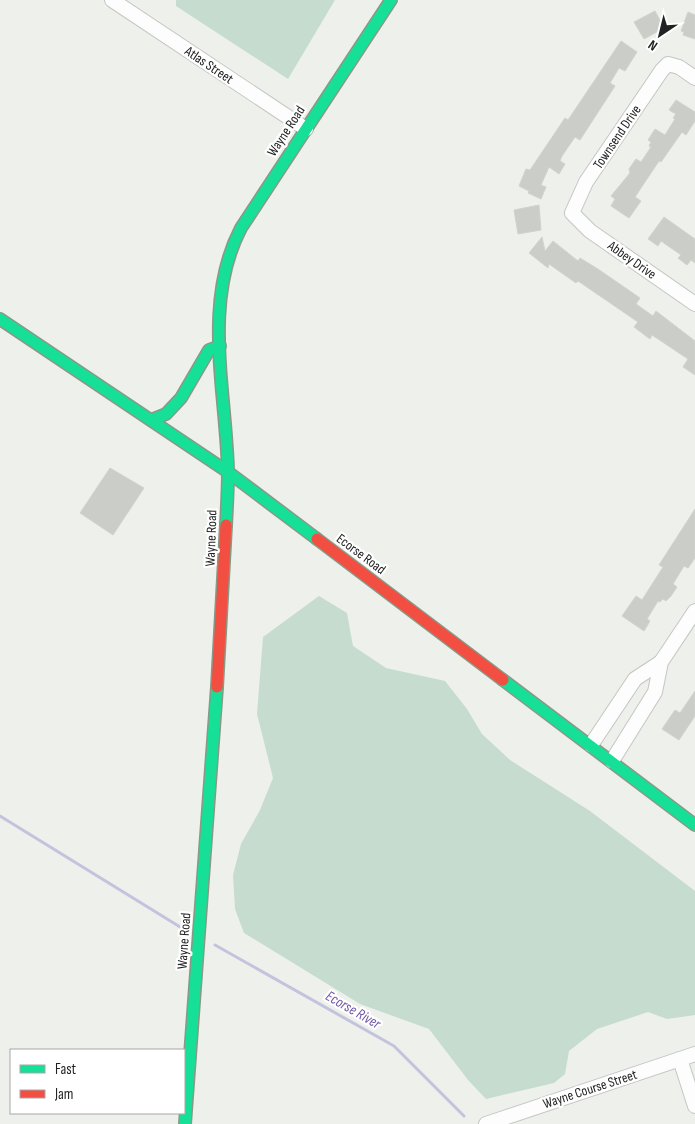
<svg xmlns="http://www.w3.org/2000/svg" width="695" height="1124" font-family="'Sofia Sans Condensed',sans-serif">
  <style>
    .forest { fill: #c5dccf }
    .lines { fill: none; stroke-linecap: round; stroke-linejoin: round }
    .stream { stroke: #c3c3de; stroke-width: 3 }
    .building { fill: #cbcdc8; stroke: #d1d3cd }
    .street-casing { stroke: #c5c6c3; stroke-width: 16 }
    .fast-casing { stroke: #889985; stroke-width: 14 }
    .jam-casing { stroke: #889985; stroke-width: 14 }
    .street { stroke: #fcfdfc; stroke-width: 14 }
    .fast { stroke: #16e098; stroke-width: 11 }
    .jam { stroke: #f24e42; stroke-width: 11 }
    .labels { text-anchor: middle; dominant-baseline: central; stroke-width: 4.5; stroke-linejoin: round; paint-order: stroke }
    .street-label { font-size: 14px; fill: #222; stroke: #fff }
    .water-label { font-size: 15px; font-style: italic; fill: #7158a7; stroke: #fff }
  </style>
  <rect width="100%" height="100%" fill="#eef0eb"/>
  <g class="forest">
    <path d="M 176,0 L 335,0 L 288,79 L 176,6 Z"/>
    <path d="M 319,596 L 347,613 L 353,646 L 386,668 L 445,681 L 467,709 L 482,734 L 510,760 L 590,811 L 695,891 L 695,1015 L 667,1019 L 648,1012 L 597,1029 L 569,1051 L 565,1074 L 554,1083 L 486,1099 L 468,1080 L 429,1029 L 360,1004 L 244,933 L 235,909 L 233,875 L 241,844 L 260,810 L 273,778 L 257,714 L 263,637 Z"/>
  </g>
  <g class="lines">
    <g class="stream">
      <path d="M 0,816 L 185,930"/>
      <path d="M 215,945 L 394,1046 L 464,1116"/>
    </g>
  </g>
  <g class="building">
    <path d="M 655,11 L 664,28 L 644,39 L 634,22 Z"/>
    <path d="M 688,12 L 695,15 L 695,39 L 683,35 L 684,32 L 681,31 Z"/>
    <path d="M 621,41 L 637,52 L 625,71 L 619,68 L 610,83 L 615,86 L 580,140 L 575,137 L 562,156 L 560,161 L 565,164 L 559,174 L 549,167 L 541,185 L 546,187 L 541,199 L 528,193 L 529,191 L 519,186 L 526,169 L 530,170 L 565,118 L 568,120 Z"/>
    <path d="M 676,100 L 695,112 L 695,121 L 686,135 L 682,132 L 661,162 L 659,161 L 635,197 L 641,201 L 629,218 L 611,206 L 615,199 L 611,196 L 630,173 L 629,169 L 636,159 L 641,162 L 651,147 L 649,146 L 651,142 L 648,140 L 655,129 L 665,135 L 675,119 L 673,118 L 676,114 L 669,110 Z"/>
    <path d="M 539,205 L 541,230 L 518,234 L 514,210 Z"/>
    <path d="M 664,217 L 695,239 L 695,263 L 691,260 L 687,265 L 678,258 L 681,255 L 661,241 L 658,246 L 648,239 Z"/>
    <path d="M 542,237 L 545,251 L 553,241 L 578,261 L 580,258 L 598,269 L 640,298 L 636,304 L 653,316 L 656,311 L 695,341 L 695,375 L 683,367 L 688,359 L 652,335 L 650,339 L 634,327 L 638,322 L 578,281 L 576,283 L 549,264 L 548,268 L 529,253 Z"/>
    <path d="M 110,468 L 144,488 L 113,535 L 80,513 Z"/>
    <path d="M 695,509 L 695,558 L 688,568 L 684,566 L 673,584 L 677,587 L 671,596 L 666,601 L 663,599 L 660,602 L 658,601 L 647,619 L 650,621 L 644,631 L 622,616 L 636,596 L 642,600 L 663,567 L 659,565 Z"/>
    <path d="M 695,691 L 695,716 L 679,740 L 662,729 L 675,710 L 680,713 Z"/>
  </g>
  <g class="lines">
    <defs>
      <g id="street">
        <path d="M 112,0 L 306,129"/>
        <path d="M 695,78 L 679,67 L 668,64 L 662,70 L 586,182 L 572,213 L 590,231 L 695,304"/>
        <path d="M 591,745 L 635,679 L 661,662"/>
        <path d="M 612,761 L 655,692 L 661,662 L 695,611"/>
        <path d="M 680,1059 L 695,1106"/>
        <path d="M 486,1124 L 695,1054"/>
      </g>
      <g id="fast">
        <path d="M 0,319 L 228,472 L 317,539"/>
        <path d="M 151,420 L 166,414 L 181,398 L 209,350 L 220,346"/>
        <path d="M 226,525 C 227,507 228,489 228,471 C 226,391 202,302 241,228 L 391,0"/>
        <path d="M 503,680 L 695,825"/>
        <path d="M 185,1124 L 217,687"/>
      </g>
      <g id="jam">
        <path d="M 317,539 L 503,680"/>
        <path d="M 217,687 L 226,525"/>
      </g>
    </defs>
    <use href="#street" class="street-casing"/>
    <use href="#fast" class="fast-casing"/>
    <use href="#jam" class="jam-casing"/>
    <use href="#street" class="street"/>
    <use href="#fast" class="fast"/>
    <use href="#jam" class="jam"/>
  </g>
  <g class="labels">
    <g class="street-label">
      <text transform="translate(209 65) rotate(34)">Atlas Street</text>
      <text transform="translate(286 131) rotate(-57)">Wayne Road</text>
      <text transform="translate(617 137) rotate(-56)">Townsend Drive</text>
      <text transform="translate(632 260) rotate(35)">Abbey Drive</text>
      <text transform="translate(211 538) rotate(-88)">Wayne Road</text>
      <text transform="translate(361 554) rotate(37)">Ecorse Road</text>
      <text transform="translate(184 941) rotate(-86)">Wayne Road</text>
      <text transform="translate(590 1089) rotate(-18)">Wayne Course Street</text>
    </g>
    <g class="water-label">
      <text transform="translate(353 1010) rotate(30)">Ecorse River</text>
    </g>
  </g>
  <rect x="10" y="1049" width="175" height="65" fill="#ffffff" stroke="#a7a7a7"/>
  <rect x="20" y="1065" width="25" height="8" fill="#16e098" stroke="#a7a7a7"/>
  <text x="55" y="1074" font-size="15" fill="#222222">Fast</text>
  <rect x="20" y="1090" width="25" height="8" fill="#f24e42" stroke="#a7a7a7"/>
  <text x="55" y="1099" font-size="15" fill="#222222">Jam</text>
  <g transform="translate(660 35) rotate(215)" stroke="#ffffff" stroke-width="4" paint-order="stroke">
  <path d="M0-4L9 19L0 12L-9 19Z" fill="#222222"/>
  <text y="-8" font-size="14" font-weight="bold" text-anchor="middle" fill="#222222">N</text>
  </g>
</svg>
